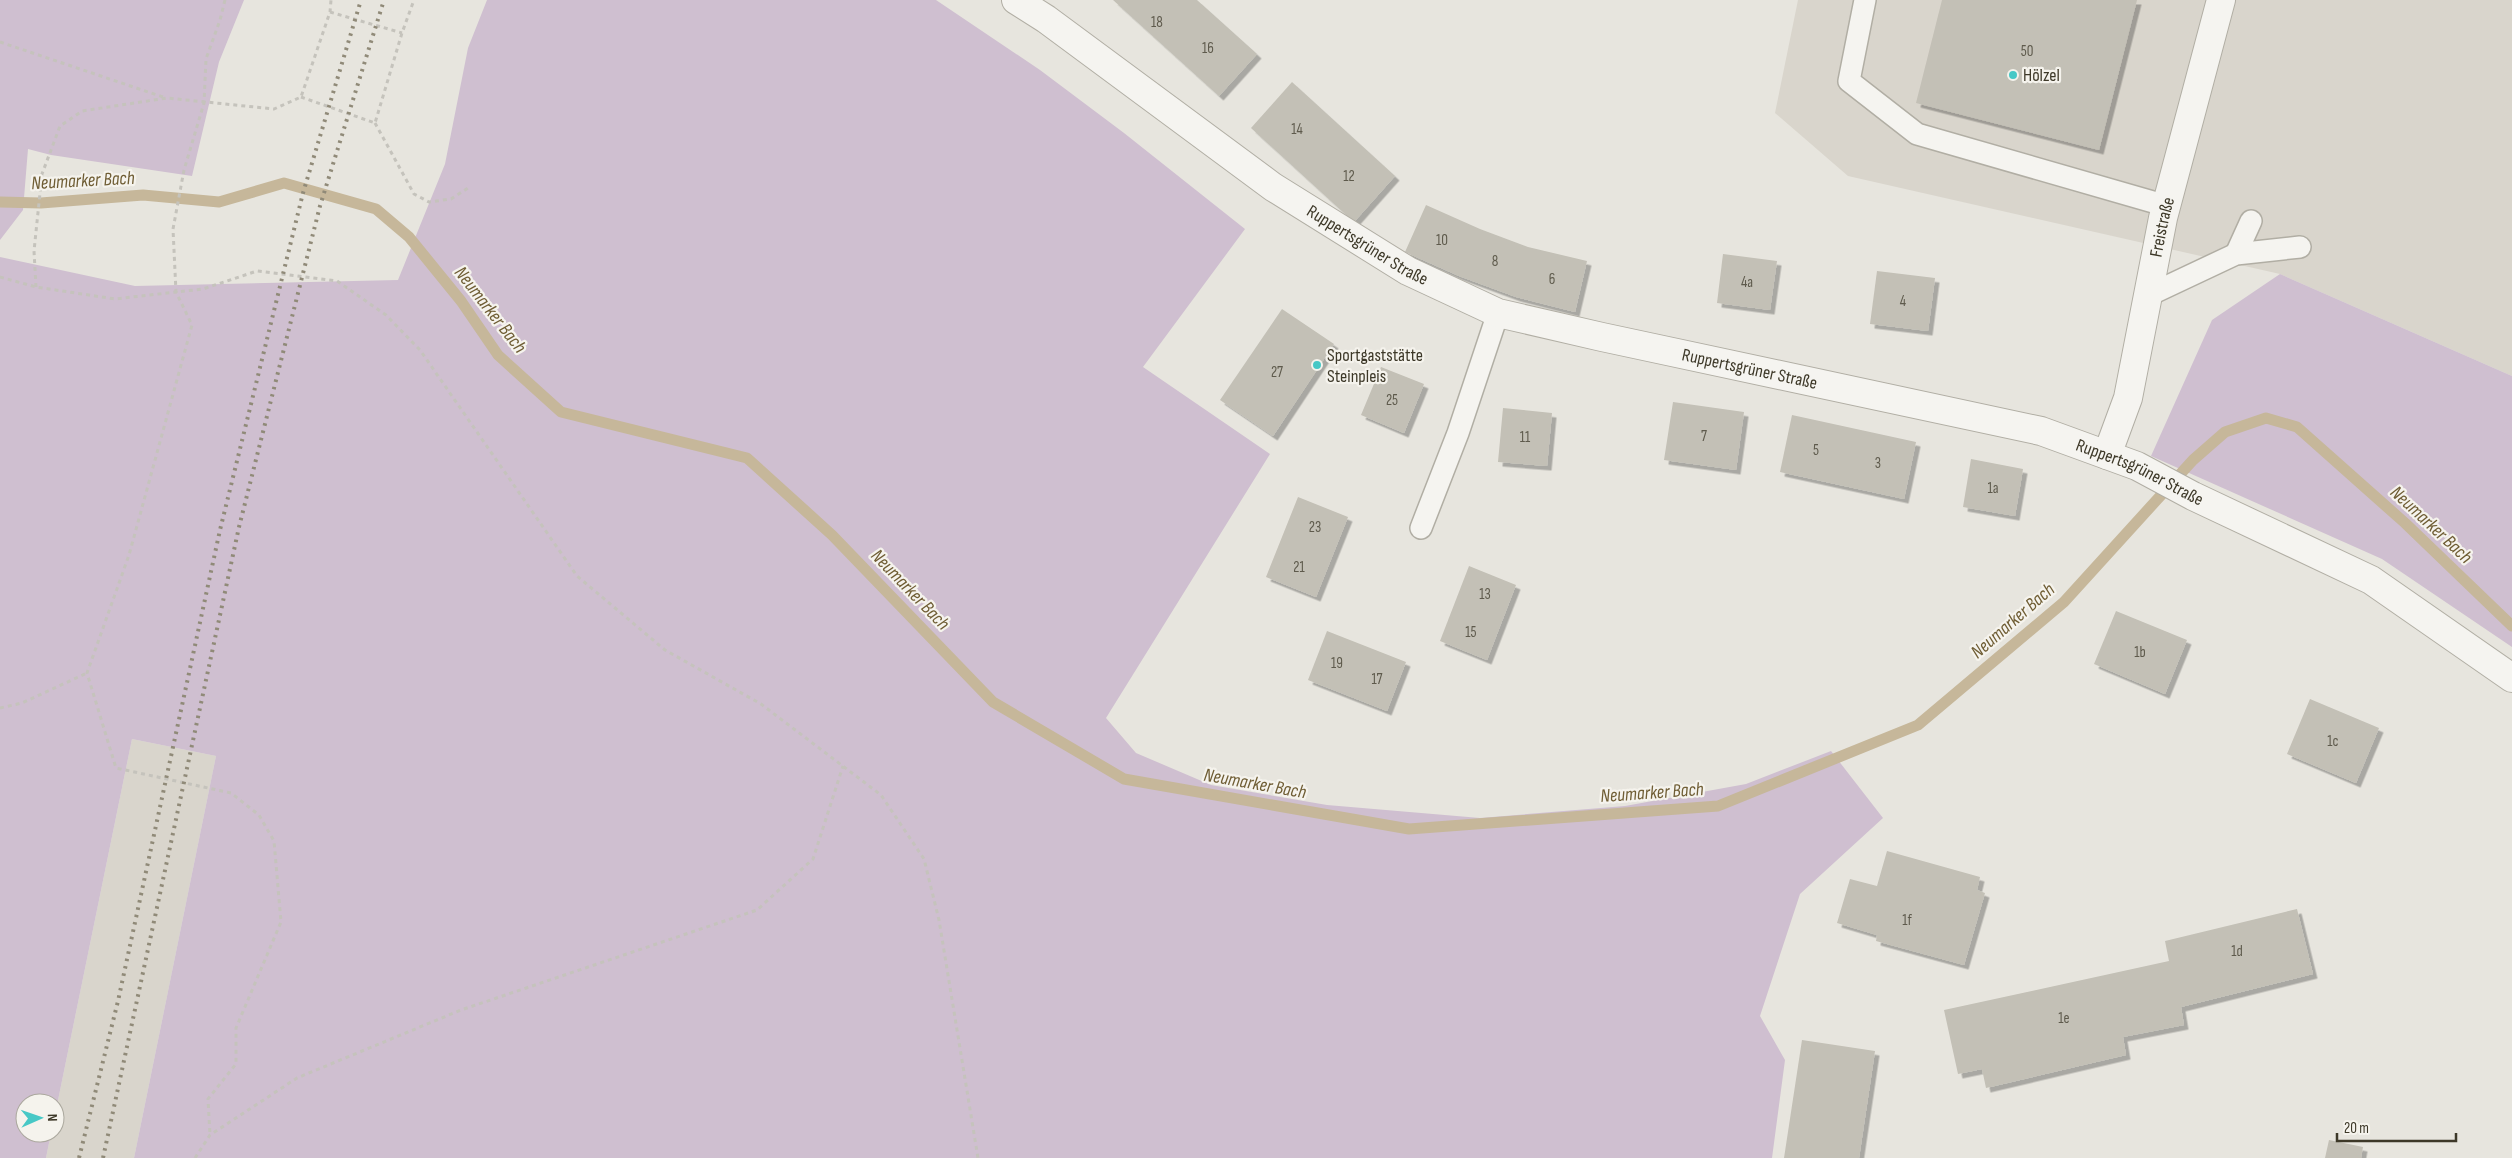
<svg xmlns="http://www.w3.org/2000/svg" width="2512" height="1158" font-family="'Sofia Sans Condensed',sans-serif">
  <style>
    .built { fill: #d9d5cc }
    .green { fill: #cfbfd0 }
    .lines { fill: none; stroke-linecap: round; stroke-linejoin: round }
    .stream { stroke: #c6b79a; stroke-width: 11 }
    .building { fill: #c3c0b6; filter: url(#shadow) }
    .service-casing { stroke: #b1aea4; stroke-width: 24 }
    .minor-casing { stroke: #b1aea4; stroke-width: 30 }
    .tertiary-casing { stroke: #b1aea4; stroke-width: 30 }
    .path { stroke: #c5c3bc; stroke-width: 3; stroke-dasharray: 4 4; stroke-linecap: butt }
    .service { stroke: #f5f4f0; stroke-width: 21 }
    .minor { stroke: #f5f4f0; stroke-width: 28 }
    .tertiary { stroke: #f5f4f0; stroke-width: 28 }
    .rail { stroke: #908a78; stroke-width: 4; stroke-dasharray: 2.5 5; stroke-linecap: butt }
    .poi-dot { fill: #47c8c6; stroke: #f5f3ed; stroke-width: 2 }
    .labels { text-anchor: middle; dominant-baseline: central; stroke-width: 4.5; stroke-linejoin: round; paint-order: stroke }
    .number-label { font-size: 15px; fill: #5e5a4c }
    .poi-label { font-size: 18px; fill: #3d3828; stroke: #f5f3ed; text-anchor: start }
    .street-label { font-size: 18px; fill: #3d3828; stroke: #f5f3ed }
    .water-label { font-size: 19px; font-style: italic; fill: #6f5d34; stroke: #f5f3ed }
  </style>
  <defs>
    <filter id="shadow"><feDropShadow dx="4.5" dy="4.5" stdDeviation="0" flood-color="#0004"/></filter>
  </defs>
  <rect width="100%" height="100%" fill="#e7e5de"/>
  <g class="built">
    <path d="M 1798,0 L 2512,0 L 2512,376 L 2280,274 L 1848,176 L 1775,113 Z"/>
    <path d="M 132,739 L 216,756 L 134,1158 L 46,1158 L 51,1133 L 55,1133 L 55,1115 Z"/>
  </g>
  <g class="green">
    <path d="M 0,0 L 244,0 L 219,62 L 192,176 L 51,155 L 28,149 L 23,210 L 0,240 Z"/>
    <path d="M 487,0 L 936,0 L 1040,70 L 1124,133 L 1245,229 L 1143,367 L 1270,454 L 1106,718 L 1136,753 L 1211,785 L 1327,805 L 1480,818 L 1625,806 L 1746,784 L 1831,751 L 1883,818 L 1800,894 L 1760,1016 L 1785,1060 L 1772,1158 L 134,1158 L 216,756 L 132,739 L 55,1115 L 55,1103 L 25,1103 L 25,1133 L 51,1133 L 46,1158 L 0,1158 L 0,257 L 135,286 L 398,280 L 445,164 L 468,48 Z"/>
    <path d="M 2280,274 L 2512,376 L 2512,647 L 2382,559 L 2151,456 L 2212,320 Z"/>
  </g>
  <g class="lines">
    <path class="stream" d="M 0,202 L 41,203 L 143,195 L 219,202 L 284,183 L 376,209 L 409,237 L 461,301 L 498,355 L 561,412 L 747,458 L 832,535 L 993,702 L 1124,779 L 1409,829 L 1718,806 L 1918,725 L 2064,602 L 2193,460 L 2225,432 L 2266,418 L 2297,427 L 2405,523 L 2512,626"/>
  </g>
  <g class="building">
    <path d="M 1113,0 L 1197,0 L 1257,54 L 1219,96 Z"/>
    <path d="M 1942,0 L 2137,0 L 2099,150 L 1916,103 Z"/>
    <path d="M 1292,82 L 1395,176 L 1354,222 L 1251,128 Z"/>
    <path d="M 1426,205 L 1480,229 L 1528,247 L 1587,261 L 1575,312 L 1516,297 L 1459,276 L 1405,252 Z"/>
    <path d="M 1723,254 L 1777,261 L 1770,310 L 1717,303 Z"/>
    <path d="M 1877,271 L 1935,278 L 1928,331 L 1870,324 Z"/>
    <path d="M 1282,309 L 1334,344 L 1273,436 L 1220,400 Z"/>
    <path d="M 1381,367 L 1424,384 L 1404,433 L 1361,415 Z"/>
    <path d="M 1673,402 L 1744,412 L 1736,470 L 1664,460 Z"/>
    <path d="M 1503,408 L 1552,413 L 1547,466 L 1498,462 Z"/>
    <path d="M 1792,415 L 1916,442 L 1904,499 L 1780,472 Z"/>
    <path d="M 1971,459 L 2023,469 L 2015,516 L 1963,507 Z"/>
    <path d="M 1298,497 L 1348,517 L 1316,597 L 1266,577 Z"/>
    <path d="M 1469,566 L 1516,585 L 1487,660 L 1440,641 Z"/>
    <path d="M 2116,611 L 2187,640 L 2165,694 L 2094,664 Z"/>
    <path d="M 1327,631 L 1406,662 L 1387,711 L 1308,680 Z"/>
    <path d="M 2310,699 L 2379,728 L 2356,783 L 2287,754 Z"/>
    <path d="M 1887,851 L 1980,877 L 1977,890 L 1985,893 L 1964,965 L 1876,941 L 1877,935 L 1837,923 L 1850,879 L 1877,886 Z"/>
    <path d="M 2297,909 L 2313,974 L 2181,1007 L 2184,1025 L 2123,1037 L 2126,1055 L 1986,1088 L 1982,1069 L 1958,1074 L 1944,1010 L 2169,961 L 2165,941 Z"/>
    <path d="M 1802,1040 L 1875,1051 L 1859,1158 L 1784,1158 Z"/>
    <path d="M 2329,1140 L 2363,1147 L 2361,1158 L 2325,1158 Z"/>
  </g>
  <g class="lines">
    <defs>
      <g id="service">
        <path d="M 1865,0 L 1849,81 L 1917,134 L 2167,206"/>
        <path d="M 2236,254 L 2251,221"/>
        <path d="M 2149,295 L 2236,254 L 2300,247"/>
        <path d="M 1421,528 L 1458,433 L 1498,313"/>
      </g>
      <g id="minor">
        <path id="s1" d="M 2107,455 L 2128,398 L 2163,218 L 2221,0"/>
      </g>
      <g id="tertiary">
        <path id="s2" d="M 1016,0 L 1046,19 L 1273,187 L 1408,271 L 1498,313 L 1602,337 L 2041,431 L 2137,466 L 2193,496 L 2371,580 L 2512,678"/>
      </g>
    </defs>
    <use href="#service" class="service-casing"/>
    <use href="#minor" class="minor-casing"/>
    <use href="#tertiary" class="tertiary-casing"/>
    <g class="path">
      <path d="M 225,0 L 220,20 L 206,59 L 204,103 L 184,170 L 173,229 L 176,292 L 203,289 L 257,271 L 337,281 L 386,315 L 420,350 L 577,576 L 665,650 L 761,704 L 881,795 L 924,859 L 939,920 L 978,1158"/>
      <path d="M 330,12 L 402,33"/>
      <path d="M 0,42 L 166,98"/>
      <path d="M 301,97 L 375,123 L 402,33 L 414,0"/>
      <path d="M 375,123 L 414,194 L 429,202 L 451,199 L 468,188"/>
      <path d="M 0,277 L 36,287 L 115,299 L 176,292 L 192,325 L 129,555 L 87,673 L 116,768 L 231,793 L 259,815 L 274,841 L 281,922 L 236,1028 L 236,1064 L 208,1099 L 210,1135"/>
      <path d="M 36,287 L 34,251 L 42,174 L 60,126 L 82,111 L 167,98 L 274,109 L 301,97 L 330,12 L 331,0"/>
      <path d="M 0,708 L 22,703 L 87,673"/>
      <path d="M 195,1158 L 210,1135 L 297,1078 L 461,1010 L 757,910 L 813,859 L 843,766"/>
    </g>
    <use href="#service" class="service"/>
    <use href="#minor" class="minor"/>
    <use href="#tertiary" class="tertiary"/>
    <g class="rail">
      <path d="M 79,1158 L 118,1001 L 220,530 L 303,193 L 361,0"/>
      <path d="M 103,1158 L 239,527 L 320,206 L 384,0"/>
    </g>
  </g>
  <g class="poi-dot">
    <circle cx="2013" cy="75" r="5"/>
    <circle cx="1317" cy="365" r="5"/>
  </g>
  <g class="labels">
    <g class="number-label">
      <text x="1157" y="22">18</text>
      <text x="1208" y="48">16</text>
      <text x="2027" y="51">50</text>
      <text x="1297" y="129">14</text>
      <text x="1349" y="176">12</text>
      <text x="1442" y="240">10</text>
      <text x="1495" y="261">8</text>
      <text x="1552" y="279">6</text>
      <text x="1747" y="282">4a</text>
      <text x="1903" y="301">4</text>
      <text x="1277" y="372">27</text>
      <text x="1392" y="400">25</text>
      <text x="1704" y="436">7</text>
      <text x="1525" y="437">11</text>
      <text x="1816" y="450">5</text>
      <text x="1878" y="463">3</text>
      <text x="1993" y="488">1a</text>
      <text x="1315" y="527">23</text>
      <text x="1299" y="567">21</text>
      <text x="1485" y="594">13</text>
      <text x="1471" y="632">15</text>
      <text x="2140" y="652">1b</text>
      <text x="1337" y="663">19</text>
      <text x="1377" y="679">17</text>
      <text x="2333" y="741">1c</text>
      <text x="1907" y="920">1f</text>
      <text x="2237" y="951">1d</text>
      <text x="2064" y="1018">1e</text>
    </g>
    <g class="poi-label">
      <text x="2023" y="75">Hölzel</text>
      <text x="1327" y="355">Sportgaststätte<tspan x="1327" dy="21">Steinpleis</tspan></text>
    </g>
    <g class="street-label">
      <text stroke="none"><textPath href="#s1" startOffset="235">Freistraße</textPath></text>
      <text stroke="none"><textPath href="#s2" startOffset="429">Ruppertsgrüner Straße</textPath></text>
      <text stroke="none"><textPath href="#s2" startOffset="834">Ruppertsgrüner Straße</textPath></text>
      <text stroke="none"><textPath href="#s2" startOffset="1239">Ruppertsgrüner Straße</textPath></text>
    </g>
    <g class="water-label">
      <text transform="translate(83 181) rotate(-3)">Neumarker Bach</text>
      <text transform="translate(490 310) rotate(52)">Neumarker Bach</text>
      <text transform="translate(2431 525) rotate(43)">Neumarker Bach</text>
      <text transform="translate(910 590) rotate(46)">Neumarker Bach</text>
      <text transform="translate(2013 621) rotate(-41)">Neumarker Bach</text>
      <text transform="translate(1255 784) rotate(10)">Neumarker Bach</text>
      <text transform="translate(1652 793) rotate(-4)">Neumarker Bach</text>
    </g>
  </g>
  <g transform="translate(40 1118) rotate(88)"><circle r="24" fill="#f5f3ed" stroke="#aba89e"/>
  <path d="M0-4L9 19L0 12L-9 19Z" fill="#47c8c6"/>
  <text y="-8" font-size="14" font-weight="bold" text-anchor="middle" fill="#3d3828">N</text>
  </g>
  <path d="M2337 1133v8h119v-8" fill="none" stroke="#3d3828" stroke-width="2.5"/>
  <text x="2344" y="1133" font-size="15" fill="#3d3828" stroke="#f5f3ed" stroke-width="4" paint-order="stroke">20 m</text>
</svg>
